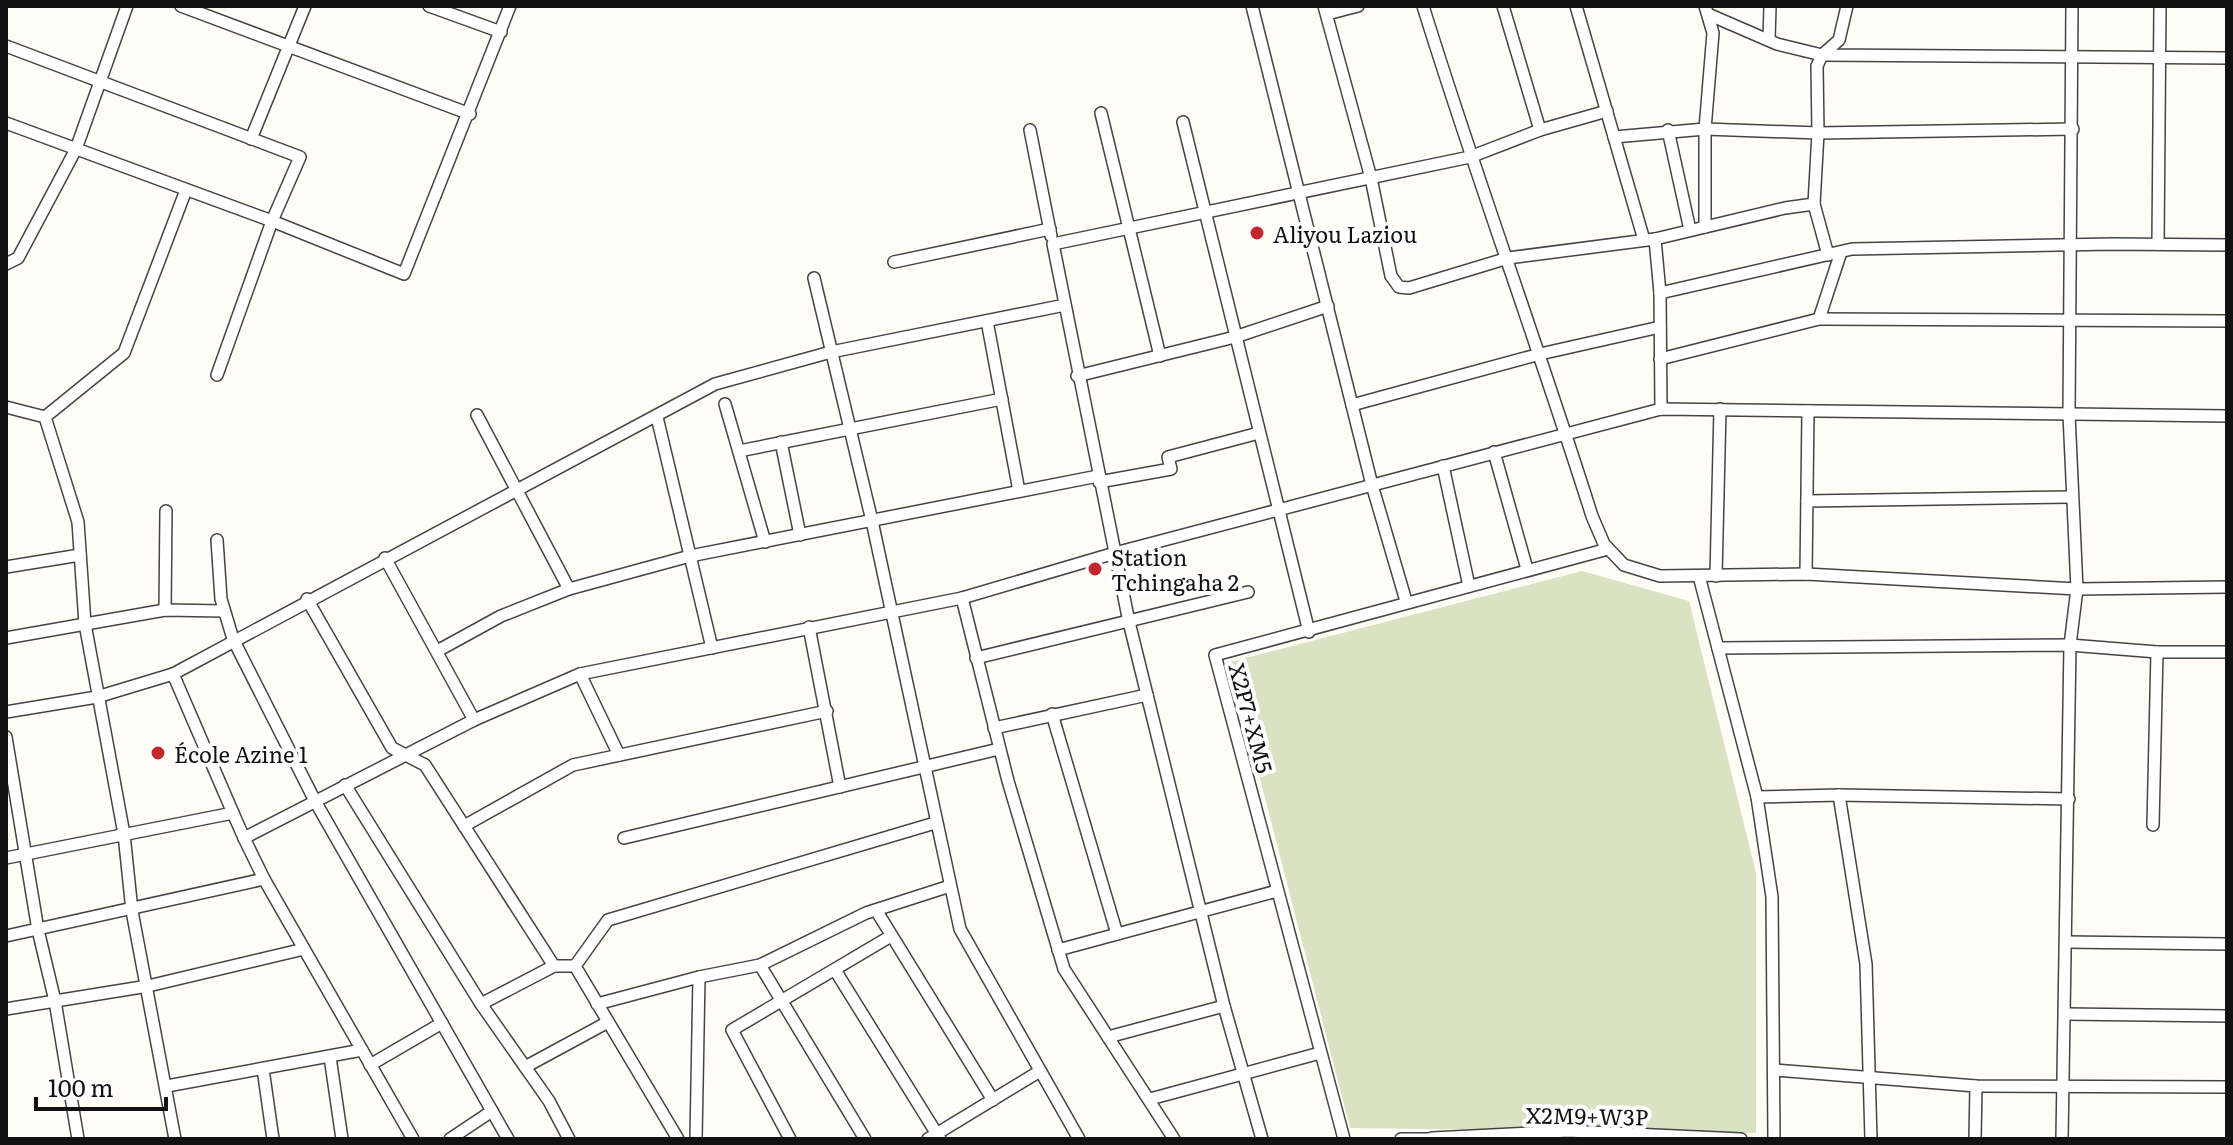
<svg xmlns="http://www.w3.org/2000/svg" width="2233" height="1145" font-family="Literata,serif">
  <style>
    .cemetery { fill: #d9e3c4 }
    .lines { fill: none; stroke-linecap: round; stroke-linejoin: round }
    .minor-casing { stroke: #444; stroke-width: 14 }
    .minor { stroke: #fff; stroke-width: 11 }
    .poi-dot { fill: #c4262e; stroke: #fff; stroke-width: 3 }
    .labels { text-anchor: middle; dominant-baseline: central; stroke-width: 8; stroke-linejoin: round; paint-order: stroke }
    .poi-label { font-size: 22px; fill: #111; stroke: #fff; text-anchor: start }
    .street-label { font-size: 22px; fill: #111; stroke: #fff }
  </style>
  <rect width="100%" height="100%" fill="#fffdf5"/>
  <path class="cemetery" d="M 1582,571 L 1689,601 L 1756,873 L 1756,1133 L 1350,1128 L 1230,662 Z"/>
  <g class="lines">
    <defs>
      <g id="minor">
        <path d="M 181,6 L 470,114"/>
        <path d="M 429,6 L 501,32"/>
        <path d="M 1252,6 L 1372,485 L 1406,601"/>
        <path d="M 1324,6 L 1371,178 L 1391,276 L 1399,287 L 1409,288 L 1508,258 L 1655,239 L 1785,208 L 1814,204"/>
        <path d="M 1423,6 C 1476,177 1538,345 1592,516 L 1604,544 L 1624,565 L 1660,576 L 1806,574 L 2077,589 L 2227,587"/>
        <path d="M 1503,6 L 1540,130"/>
        <path d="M 1576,6 L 1644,240"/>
        <path d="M 1705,6 L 1713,33 L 1705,129 L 1705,227"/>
        <path d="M 2072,6 L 2069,414 L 2077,589 L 2070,645 L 2157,652 L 2227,652"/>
        <path d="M 1327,14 L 1358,6"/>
        <path d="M 1710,15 L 1777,44 L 1822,55 L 2227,58"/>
        <path d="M 1769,40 L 1770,6"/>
        <path d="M 6,46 L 300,157 L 272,221 L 217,375"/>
        <path d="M 1101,113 L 1160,356"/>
        <path d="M 1183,122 L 1309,632"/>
        <path d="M 6,123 L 272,221 L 404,274 L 510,6"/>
        <path d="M 1030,130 L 1051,236"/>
        <path d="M 1668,130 L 1690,230"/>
        <path d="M 1614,137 L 1705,129 L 1818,133 L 2073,129"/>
        <path d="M 251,139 L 305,6"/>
        <path d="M 1655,239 L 1660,293 L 1661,409"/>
        <path d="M 2158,244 L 2160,6"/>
        <path d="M 1828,255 L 1814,204 L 1818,133 L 1817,66 L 1822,55 L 1839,40 L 1847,6"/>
        <path d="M 894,262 L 1050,229"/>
        <path d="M 6,264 L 18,258 L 76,149 L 127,6"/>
        <path d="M 814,278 L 872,521 L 960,929 L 1079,1139"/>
        <path d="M 1660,293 L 1852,249 L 2112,244 L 2227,245"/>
        <path d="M 1819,319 L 2227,321"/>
        <path d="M 987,321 L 1019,491"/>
        <path d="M 1660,359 L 1819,319 L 1841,252"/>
        <path d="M 1077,376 L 1235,337 L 1328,306"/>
        <path d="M 725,404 L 765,542"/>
        <path d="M 1352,405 L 1540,354 L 1660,327"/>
        <path d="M 6,407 L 45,417"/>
        <path d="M 477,415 L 569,589"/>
        <path d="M 657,417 L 712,648"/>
        <path d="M 781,442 L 800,535"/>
        <path d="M 739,451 L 1002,399"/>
        <path d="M 1494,452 L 1527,569"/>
        <path d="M 1443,466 L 1469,586"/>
        <path d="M 1099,482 L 1171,469 L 1168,457 L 1259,433"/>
        <path d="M 1807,501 L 2071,497"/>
        <path d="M 217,540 L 221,599 L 233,639 L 315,801 L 508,1139"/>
        <path d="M 385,558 L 474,720"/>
        <path d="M 6,567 L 80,555"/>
        <path d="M 1806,574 L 1808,411"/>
        <path d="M 1699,576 L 1757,797 L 1839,795 L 1866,964 L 1871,1139"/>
        <path d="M 1716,576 L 1720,409"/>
        <path d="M 962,598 L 1008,781 L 1064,969 L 1174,1139"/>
        <path d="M 307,599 L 392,748 L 425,765 L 554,966 L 575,966 L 678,1139"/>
        <path d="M 165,610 L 166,511"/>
        <path d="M 809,627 L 840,787"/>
        <path d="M 6,638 L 165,610 L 224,611"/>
        <path d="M 1718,648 L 2070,645 L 2062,1139"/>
        <path d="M 439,650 L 501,616 L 569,589 L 690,556 L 1098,476"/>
        <path d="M 976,658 L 1248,592"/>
        <path d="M 173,674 L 233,813"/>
        <path d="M 580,674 L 619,755"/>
        <path d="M 6,712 L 97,697 L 173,674 L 715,384 L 831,352 L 1065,305"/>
        <path d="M 1052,714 L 1117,934"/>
        <path d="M 994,728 L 1147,695"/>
        <path d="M 6,737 L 38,930 L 55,1001 L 78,1139"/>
        <path d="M 345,785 L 481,1004 L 549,1101 L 569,1139"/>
        <path d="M 1839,795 L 2069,799"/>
        <path d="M 1757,797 L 1772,897 L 1774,1139"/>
        <path d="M 2153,825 L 2157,652"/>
        <path d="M 464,826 L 573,765 L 827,711"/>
        <path d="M 624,838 L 999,749"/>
        <path d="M 6,858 L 233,813 L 244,838"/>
        <path d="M 876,910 L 993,1100"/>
        <path d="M 6,936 L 264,879"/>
        <path d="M 2066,942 L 2227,944"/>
        <path d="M 1058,950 L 1277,891"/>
        <path d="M 760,965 L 865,1139"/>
        <path d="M 575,966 L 608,920 L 935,823"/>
        <path d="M 835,970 L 940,1139"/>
        <path d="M 481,1004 L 554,966"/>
        <path d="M 597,1004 L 699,977 L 760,965 L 866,913 L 950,886"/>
        <path d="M 6,1009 L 148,986 L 304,949"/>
        <path d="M 2065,1014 L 2227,1016"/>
        <path d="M 1108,1037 L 1224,1006"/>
        <path d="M 330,1057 L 342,1139"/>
        <path d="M 370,1065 L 442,1023"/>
        <path d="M 525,1067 L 608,1022"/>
        <path d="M 263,1069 L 273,1139"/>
        <path d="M 1774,1070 L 1976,1086 L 2227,1087"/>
        <path d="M 167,1086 L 362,1050"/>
        <path d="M 1150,1099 L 1320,1053"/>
        <path d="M 1432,1138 L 1568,1131 L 1741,1139"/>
        <path d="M 175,1139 L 132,911 L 124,834 L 85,624 L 78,522 L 45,417 L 124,353 L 186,190"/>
        <path d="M 413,1139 L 264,879 L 244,838 L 474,720 L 580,674 L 962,598 L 1115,553 L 1661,409 L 2227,416"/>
        <path d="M 450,1139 L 492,1111"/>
        <path d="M 696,1139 L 699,977"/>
        <path d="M 790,1139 L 732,1030 L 891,936"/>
        <path d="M 928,1139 L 1040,1071"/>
        <path d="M 1262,1139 L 1224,1006 L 1129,622 L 1053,244 L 1470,157 L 1540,130 L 1607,111"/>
        <path d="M 1344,1139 L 1215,655 L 1608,549"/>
        <path d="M 1401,1139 L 1432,1139"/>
        <path d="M 1975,1139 L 1976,1086"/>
      </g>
    </defs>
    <use href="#minor" class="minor-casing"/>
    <use href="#minor" class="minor"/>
  </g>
  <g class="poi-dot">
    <circle cx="1257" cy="233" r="8"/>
    <circle cx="1095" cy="569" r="8"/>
    <circle cx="158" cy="753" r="8"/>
  </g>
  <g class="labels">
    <g class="poi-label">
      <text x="1273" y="233">Aliyou Laziou</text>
      <text x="1111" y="556">Station<tspan x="1111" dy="25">Tchingaha 2</tspan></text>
      <text x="174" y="753">École Azine 1</text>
    </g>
    <g class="street-label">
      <text transform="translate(1252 718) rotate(75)">X2P7+XM5</text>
      <text transform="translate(1587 1115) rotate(1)">X2M9+W3P</text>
    </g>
  </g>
  <rect width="2233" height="1145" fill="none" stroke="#111111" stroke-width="16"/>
  <path d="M36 1097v12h130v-12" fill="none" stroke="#111111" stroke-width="4"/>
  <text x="48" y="1097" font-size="24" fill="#111111" stroke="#ffffff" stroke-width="6" paint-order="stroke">100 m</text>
</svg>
